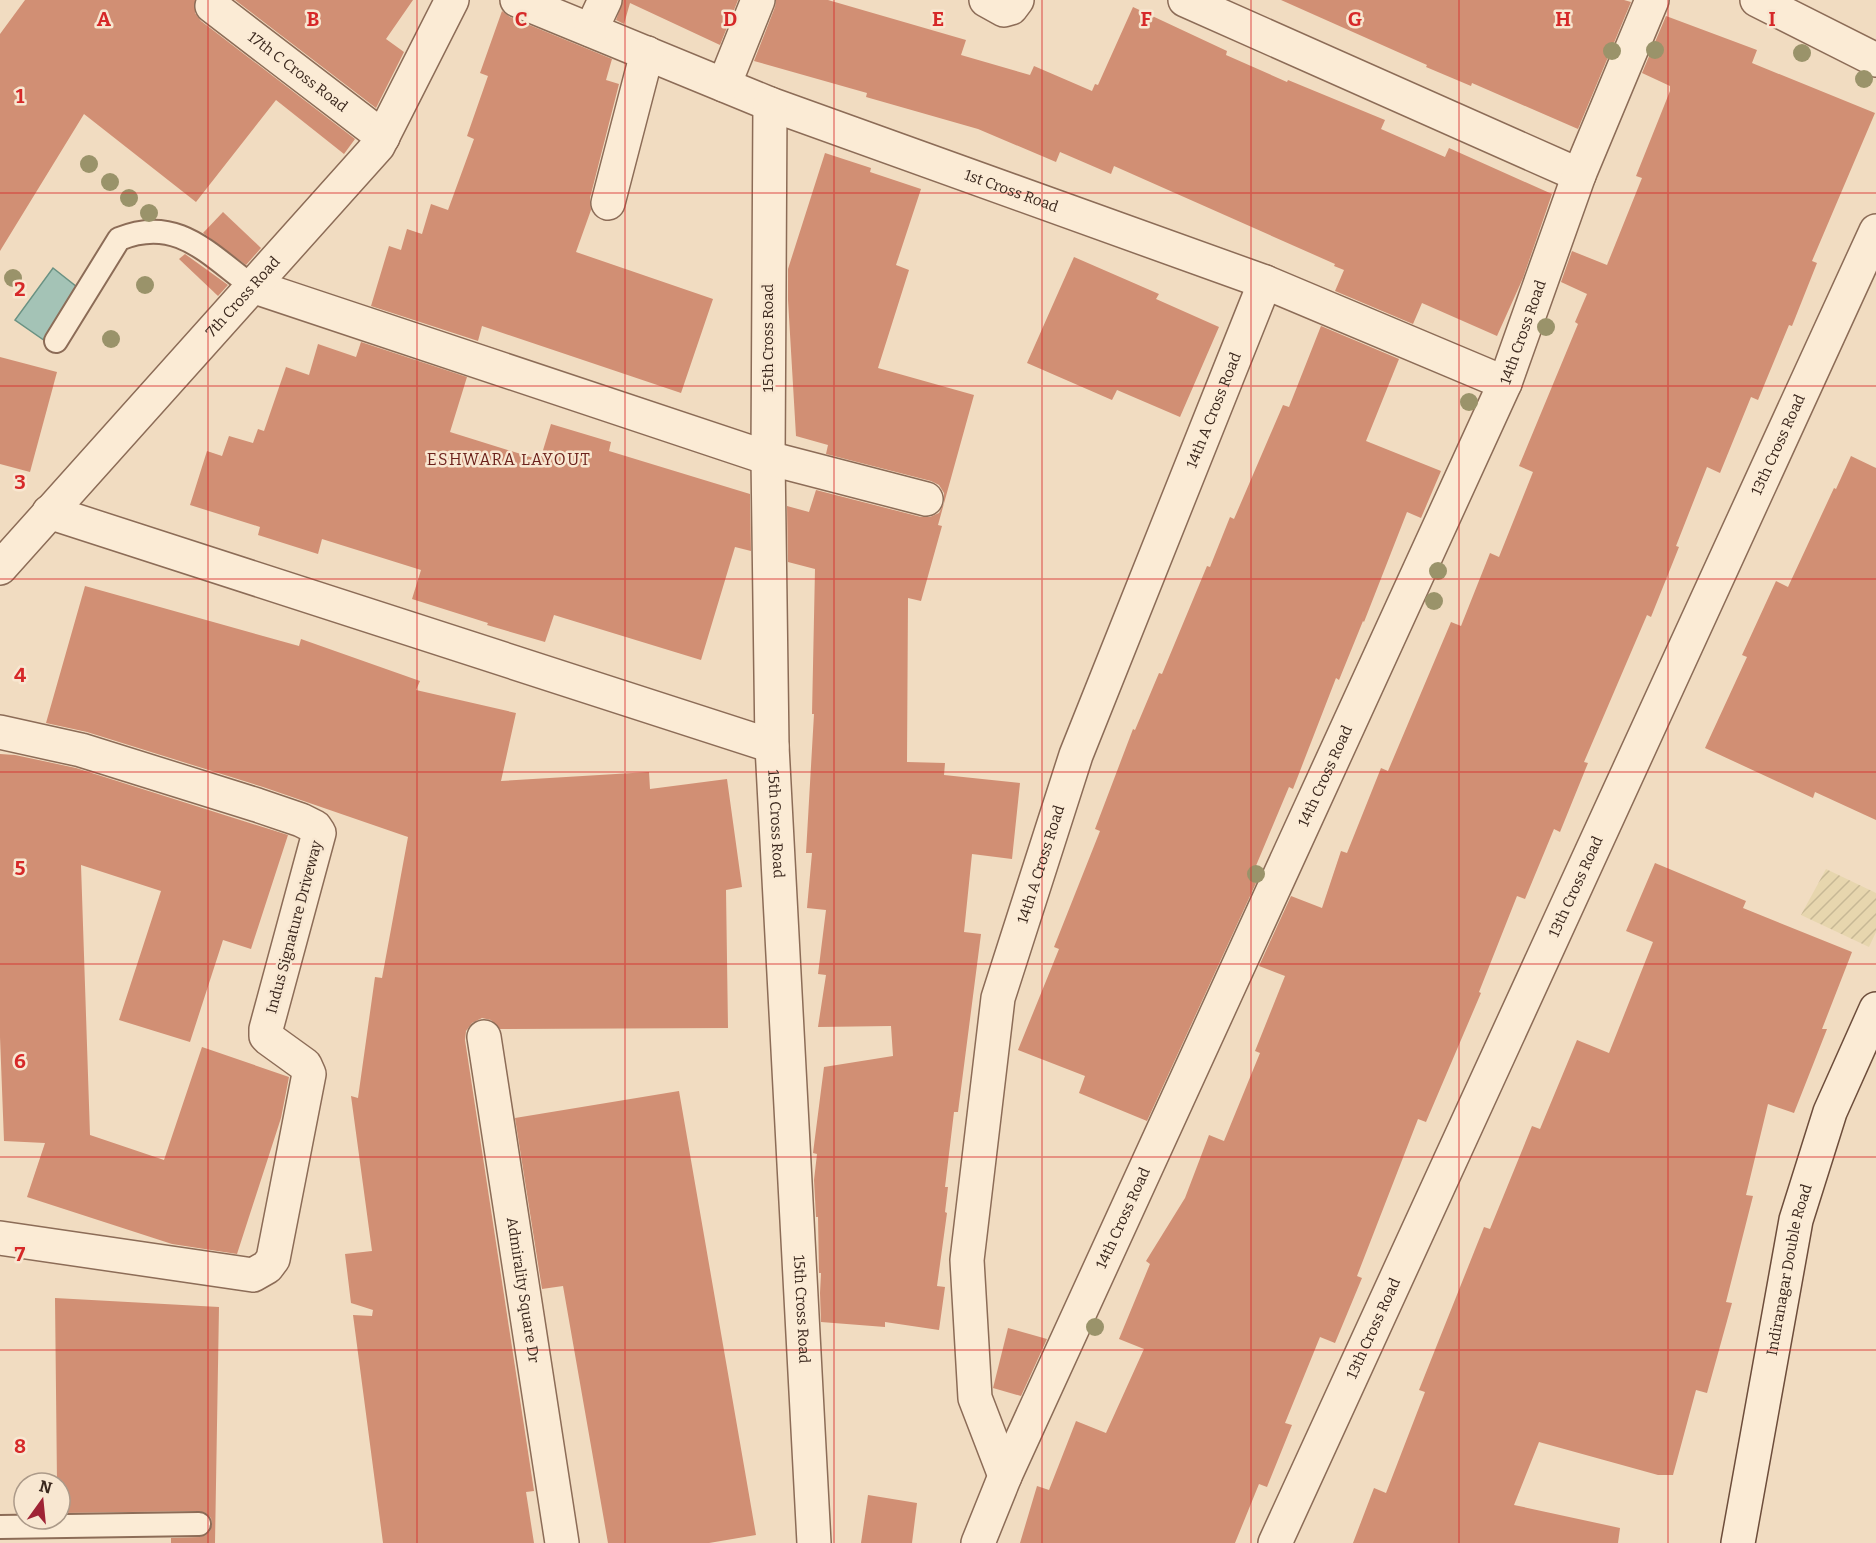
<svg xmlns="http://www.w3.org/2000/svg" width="1876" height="1543" font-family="Bitter,serif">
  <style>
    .farmland { fill: url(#farmland-furrows) }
    .water { fill: #a4c3b6; stroke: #6a9283; stroke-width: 1.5 }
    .building { fill: #d18f74 }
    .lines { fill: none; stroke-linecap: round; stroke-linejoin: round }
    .lane-casing { stroke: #8c6c57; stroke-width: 26 }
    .street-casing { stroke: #8c6c57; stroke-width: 36 }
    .secondary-casing { stroke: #6d4d3b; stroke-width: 36 }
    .lane { stroke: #fbebd5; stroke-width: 22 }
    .street { stroke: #fbebd5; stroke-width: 33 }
    .secondary { stroke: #fbebd5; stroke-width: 33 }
    .tree { fill: #9a936a }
    .grid { fill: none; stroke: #d62828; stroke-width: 1.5; stroke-opacity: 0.55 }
    .labels { text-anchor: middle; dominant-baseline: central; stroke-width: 5; stroke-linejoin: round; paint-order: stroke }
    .street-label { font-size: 15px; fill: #3a271d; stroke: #f8e7d1 }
    .neighbourhood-label { font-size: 16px; letter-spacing: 1.5px; fill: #6a1f19; stroke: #f8e7d1 }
    .grid-label { font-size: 20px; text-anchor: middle; font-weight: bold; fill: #d62828; stroke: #f8e7d1; stroke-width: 5; stroke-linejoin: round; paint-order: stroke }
  </style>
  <defs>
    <pattern id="farmland-furrows" width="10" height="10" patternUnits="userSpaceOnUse" patternTransform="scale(1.5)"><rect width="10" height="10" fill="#e7d6ae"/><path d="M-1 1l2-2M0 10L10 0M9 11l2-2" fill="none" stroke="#c7b895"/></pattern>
  </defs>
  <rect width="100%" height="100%" fill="#f1dcc1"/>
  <path class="farmland" d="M 1826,869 L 1876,893 L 1876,932 L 1869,947 L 1801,915 Z"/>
  <path class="water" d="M 53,268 L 82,291 L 48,343 L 15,320 Z"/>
  <g class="building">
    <path d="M 25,0 L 195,0 L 195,13 L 201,21 L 355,139 L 344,154 L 276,100 L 196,202 L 84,114 L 0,251 L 0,34 Z"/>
    <path d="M 235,0 L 413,0 L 386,39 L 404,52 L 376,108 Z"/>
    <path d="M 623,0 L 738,0 L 720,45 L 630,3 L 624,24 L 616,20 Z"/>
    <path d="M 776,0 L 828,0 L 966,40 L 961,55 L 1030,75 L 1034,66 L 1092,91 L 1095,84 L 1098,85 L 1133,7 L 1227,51 L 1226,55 L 1287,82 L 1288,80 L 1385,120 L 1381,129 L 1445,157 L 1449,148 L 1552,194 L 1523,278 L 1497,336 L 1422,303 L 1413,324 L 1335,291 L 1344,270 L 1334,266 L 1335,264 L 1114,166 L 1111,174 L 1060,152 L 1056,162 L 978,129 L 866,97 L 867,93 L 754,61 L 775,7 Z"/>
    <path d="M 1281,0 L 1624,0 L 1631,2 L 1578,129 L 1472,83 L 1471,86 L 1426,67 L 1427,65 Z"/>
    <path d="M 502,11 L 510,17 L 612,59 L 606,80 L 619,84 L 590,198 L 591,210 L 576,252 L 713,299 L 681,393 L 482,326 L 478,341 L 371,306 L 389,246 L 401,250 L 407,229 L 422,234 L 431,204 L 448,210 L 474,139 L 467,136 L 488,76 L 480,73 Z"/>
    <path d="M 1666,16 L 1757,50 L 1752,63 L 1875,113 L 1812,261 L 1817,263 L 1792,326 L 1789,325 L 1758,400 L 1751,397 L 1720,473 L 1707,467 L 1676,546 L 1679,547 L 1651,617 L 1647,615 L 1584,762 L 1588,763 L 1560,832 L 1554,829 L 1525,899 L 1517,896 L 1479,992 L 1481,993 L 1426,1122 L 1418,1119 L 1357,1276 L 1362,1278 L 1335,1343 L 1320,1337 L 1285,1423 L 1292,1425 L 1267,1487 L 1259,1484 L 1235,1543 L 1020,1543 L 1037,1486 L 1049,1490 L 1076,1421 L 1106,1433 L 1144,1349 L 1119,1339 L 1150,1264 L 1146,1261 L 1185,1198 L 1209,1135 L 1224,1141 L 1260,1053 L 1255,1051 L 1285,976 L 1259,966 L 1291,896 L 1322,908 L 1341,851 L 1347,853 L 1381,768 L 1388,771 L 1451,622 L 1461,626 L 1490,553 L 1499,557 L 1533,472 L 1519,466 L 1578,324 L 1575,322 L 1587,294 L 1561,282 L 1572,251 L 1607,265 L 1642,178 L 1636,176 L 1670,91 L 1670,86 L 1642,73 Z"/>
    <path d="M 825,153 L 871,168 L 870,172 L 921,189 L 896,265 L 909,270 L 878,368 L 974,395 L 938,525 L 942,526 L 921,601 L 908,598 L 907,762 L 945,763 L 944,775 L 1020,783 L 1012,859 L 972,854 L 964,932 L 981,934 L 958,1112 L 954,1112 L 945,1187 L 948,1187 L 945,1212 L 947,1213 L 937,1286 L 945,1287 L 939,1330 L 885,1322 L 885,1327 L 821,1322 L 820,1293 L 821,1273 L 819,1273 L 818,1217 L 816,1217 L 814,1180 L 817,1154 L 813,1153 L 824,1067 L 893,1056 L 891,1026 L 818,1027 L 826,975 L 818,974 L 826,910 L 807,908 L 812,853 L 806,853 L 814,714 L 812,714 L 815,569 L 788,562 L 787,506 L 809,512 L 816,490 L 921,517 L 930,517 L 939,513 L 944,503 L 944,493 L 939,485 L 931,481 L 826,454 L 828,445 L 796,436 L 788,300 L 788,269 Z"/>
    <path d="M 223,212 L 261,248 L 246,265 L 203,233 Z"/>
    <path d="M 185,254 L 228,285 L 218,296 L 179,259 Z"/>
    <path d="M 1074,257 L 1159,294 L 1156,299 L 1219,327 L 1180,417 L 1117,390 L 1112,400 L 1027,363 Z"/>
    <path d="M 1321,326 L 1399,359 L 1366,441 L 1441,471 L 1421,518 L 1407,512 L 1364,622 L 1363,621 L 1339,680 L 1336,678 L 1293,789 L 1289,787 L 1250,880 L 1256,883 L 1147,1121 L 1079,1093 L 1085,1076 L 1018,1050 L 1059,949 L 1054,947 L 1100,831 L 1095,829 L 1133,729 L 1135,730 L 1159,673 L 1162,674 L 1207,566 L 1210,567 L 1230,517 L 1234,519 L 1283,405 L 1289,407 Z"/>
    <path d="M 361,342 L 467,377 L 450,432 L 540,460 L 551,424 L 611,442 L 609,451 L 750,494 L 751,551 L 735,547 L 701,660 L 554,615 L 545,642 L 487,625 L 488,623 L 412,599 L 421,570 L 322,539 L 318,554 L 258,535 L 260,527 L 190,505 L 207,451 L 222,456 L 229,436 L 253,443 L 258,429 L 264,431 L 286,367 L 309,375 L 318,344 L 356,357 Z"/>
    <path d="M 0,357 L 57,372 L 30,472 L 0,464 Z"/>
    <path d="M 1851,456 L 1876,468 L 1876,820 L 1815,792 L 1813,798 L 1705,748 L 1747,657 L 1742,655 L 1776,581 L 1788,587 L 1834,488 L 1836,489 Z"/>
    <path d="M 85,586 L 299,646 L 301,639 L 420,681 L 416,690 L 516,713 L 501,781 L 649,772 L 650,789 L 727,779 L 742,887 L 726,890 L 728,1028 L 500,1029 L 491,1020 L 482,1018 L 472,1023 L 466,1031 L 465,1040 L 534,1491 L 526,1492 L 534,1543 L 383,1543 L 353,1315 L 372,1316 L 373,1310 L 351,1303 L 345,1254 L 372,1251 L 351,1096 L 358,1098 L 375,977 L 382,978 L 408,837 L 263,787 L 87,732 L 46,723 Z"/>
    <path d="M 0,754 L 15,755 L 76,768 L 288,835 L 251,949 L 223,940 L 190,1042 L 119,1020 L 161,891 L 81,865 L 90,1135 L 164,1160 L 202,1047 L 289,1077 L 281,1118 L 237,1254 L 172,1244 L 27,1197 L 45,1143 L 4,1141 L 0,1037 Z"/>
    <path d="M 1655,863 L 1746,901 L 1743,908 L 1852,952 L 1822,1029 L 1827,1029 L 1794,1113 L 1768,1104 L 1746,1195 L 1753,1196 L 1726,1302 L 1732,1303 L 1707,1393 L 1696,1390 L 1673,1475 L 1658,1475 L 1539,1442 L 1514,1505 L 1620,1528 L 1618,1543 L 1353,1543 L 1374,1488 L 1386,1493 L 1425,1392 L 1419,1390 L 1484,1227 L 1490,1229 L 1532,1126 L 1540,1129 L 1577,1040 L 1609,1053 L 1653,942 L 1626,931 Z"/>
    <path d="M 679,1091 L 756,1535 L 709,1543 L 608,1543 L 563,1286 L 542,1289 L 515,1118 Z"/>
    <path d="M 55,1298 L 219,1307 L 215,1543 L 171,1543 L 171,1538 L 200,1537 L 206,1535 L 210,1531 L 212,1524 L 211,1518 L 206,1513 L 199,1511 L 60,1513 L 60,1483 L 57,1483 Z"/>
    <path d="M 1008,1328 L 1047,1339 L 1021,1396 L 993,1388 Z"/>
    <path d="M 868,1495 L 917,1503 L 912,1543 L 861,1543 Z"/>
  </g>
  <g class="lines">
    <defs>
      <g id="lane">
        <path d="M 56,341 L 119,239 C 177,215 208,254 252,286"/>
        <path d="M 0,1527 L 199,1524"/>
      </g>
      <g id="street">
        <path id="s1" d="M 517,0 L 770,104 L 1265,282 L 1505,383"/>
        <path d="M 986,0 L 1004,10 L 1011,8 L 1017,0"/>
        <path d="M 1185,0 L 1579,175"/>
        <path d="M 1757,0 L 1876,60"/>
        <path id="s2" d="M 212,6 L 383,137"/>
        <path d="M 591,30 L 605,0"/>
        <path d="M 724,85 L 758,0"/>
        <path id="s3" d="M 770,104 L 768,458 L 772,746 L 814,1543"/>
        <path d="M 608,203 L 647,53"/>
        <path d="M 252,286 L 768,458 L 926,499"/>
        <path d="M 49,512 L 772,746"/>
        <path id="s4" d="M 0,568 L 378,146 L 452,0"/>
        <path d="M 0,732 L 81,750 L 257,805 L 301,820 L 315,827 L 319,833 L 266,1029 L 266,1036 L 269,1039 L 305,1065 L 309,1074 L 273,1259 L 267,1267 L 253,1275 L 0,1238"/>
        <path id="s5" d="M 484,1037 L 562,1543"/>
        <path id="s6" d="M 1005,1476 L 975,1398 L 967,1260 L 998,998 L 1076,755 L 1265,282"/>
        <path id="s7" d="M 978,1543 L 1005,1476 L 1505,383 L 1579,175 L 1652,0"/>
        <path id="s8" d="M 1275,1543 L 1876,231"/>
      </g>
      <g id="secondary">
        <path id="s9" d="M 1738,1543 L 1796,1220 L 1830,1112 L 1876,1009"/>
      </g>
    </defs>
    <use href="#lane" class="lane-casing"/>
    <use href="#street" class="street-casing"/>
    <use href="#secondary" class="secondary-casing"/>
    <use href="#lane" class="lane"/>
    <use href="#street" class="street"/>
    <use href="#secondary" class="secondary"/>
  </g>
  <g class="tree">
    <circle cx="1655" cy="50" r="9"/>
    <circle cx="1612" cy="51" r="9"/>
    <circle cx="1802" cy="53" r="9"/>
    <circle cx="1864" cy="79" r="9"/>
    <circle cx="89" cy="164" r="9"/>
    <circle cx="110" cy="182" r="9"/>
    <circle cx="129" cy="198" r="9"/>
    <circle cx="149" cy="213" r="9"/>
    <circle cx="13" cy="278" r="9"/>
    <circle cx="145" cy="285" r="9"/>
    <circle cx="1546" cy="327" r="9"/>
    <circle cx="111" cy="339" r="9"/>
    <circle cx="1469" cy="402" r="9"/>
    <circle cx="1438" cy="571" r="9"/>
    <circle cx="1434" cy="601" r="9"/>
    <circle cx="1256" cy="874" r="9"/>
    <circle cx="1095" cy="1327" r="9"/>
  </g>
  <path class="grid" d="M 208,0 L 208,1543M 417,0 L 417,1543M 625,0 L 625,1543M 834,0 L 834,1543M 1042,0 L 1042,1543M 1251,0 L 1251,1543M 1459,0 L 1459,1543M 1668,0 L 1668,1543M 0,193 L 1876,193M 0,386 L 1876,386M 0,579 L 1876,579M 0,772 L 1876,772M 0,964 L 1876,964M 0,1157 L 1876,1157M 0,1350 L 1876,1350"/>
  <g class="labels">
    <g class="street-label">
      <text stroke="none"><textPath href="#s2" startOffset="108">17th C Cross Road</textPath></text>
      <text stroke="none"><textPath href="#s1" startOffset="530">1st Cross Road</textPath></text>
      <text stroke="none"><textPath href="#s4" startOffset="364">7th Cross Road</textPath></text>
      <text stroke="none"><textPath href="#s7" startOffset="1328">14th Cross Road</textPath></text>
      <text transform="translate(768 338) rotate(-90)">15th Cross Road</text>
      <text stroke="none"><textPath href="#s6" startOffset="1112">14th A Cross Road</textPath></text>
      <text stroke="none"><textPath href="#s8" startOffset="1208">13th Cross Road</textPath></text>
      <text stroke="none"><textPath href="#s7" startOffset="842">14th Cross Road</textPath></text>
      <text stroke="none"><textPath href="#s3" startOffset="720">15th Cross Road</textPath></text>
      <text stroke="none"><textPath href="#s6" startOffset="626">14th A Cross Road</textPath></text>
      <text stroke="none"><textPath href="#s8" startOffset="722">13th Cross Road</textPath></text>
      <text transform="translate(294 927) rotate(-75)">Indus Signature Driveway</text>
      <text stroke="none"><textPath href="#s7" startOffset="356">14th Cross Road</textPath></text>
      <text stroke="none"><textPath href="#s9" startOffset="278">Indiranagar Double Road</textPath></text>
      <text stroke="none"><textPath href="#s5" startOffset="256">Admirality Square Dr</textPath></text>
      <text stroke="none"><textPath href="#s3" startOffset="1206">15th Cross Road</textPath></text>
      <text stroke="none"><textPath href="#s8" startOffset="236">13th Cross Road</textPath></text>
    </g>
    <g class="neighbourhood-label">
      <text x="509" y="459">ESHWARA LAYOUT</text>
    </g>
  </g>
  <g class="grid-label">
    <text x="104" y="26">A</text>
    <text x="313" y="26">B</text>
    <text x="521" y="26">C</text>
    <text x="730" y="26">D</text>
    <text x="938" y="26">E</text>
    <text x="1146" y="26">F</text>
    <text x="1355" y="26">G</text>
    <text x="1563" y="26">H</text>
    <text x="1772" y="26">I</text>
    <text x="20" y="103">1</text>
    <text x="20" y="296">2</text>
    <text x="20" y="489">3</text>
    <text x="20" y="682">4</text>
    <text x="20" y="875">5</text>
    <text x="20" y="1068">6</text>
    <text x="20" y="1261">7</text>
    <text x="20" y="1453">8</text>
  </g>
  <g transform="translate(42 1501) rotate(15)"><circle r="28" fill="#f8e7d1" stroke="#ac9a89" stroke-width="1.5"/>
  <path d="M0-4.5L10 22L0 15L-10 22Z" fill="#9f2335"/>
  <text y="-9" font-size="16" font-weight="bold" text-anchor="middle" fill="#3a271d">N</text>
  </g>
</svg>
